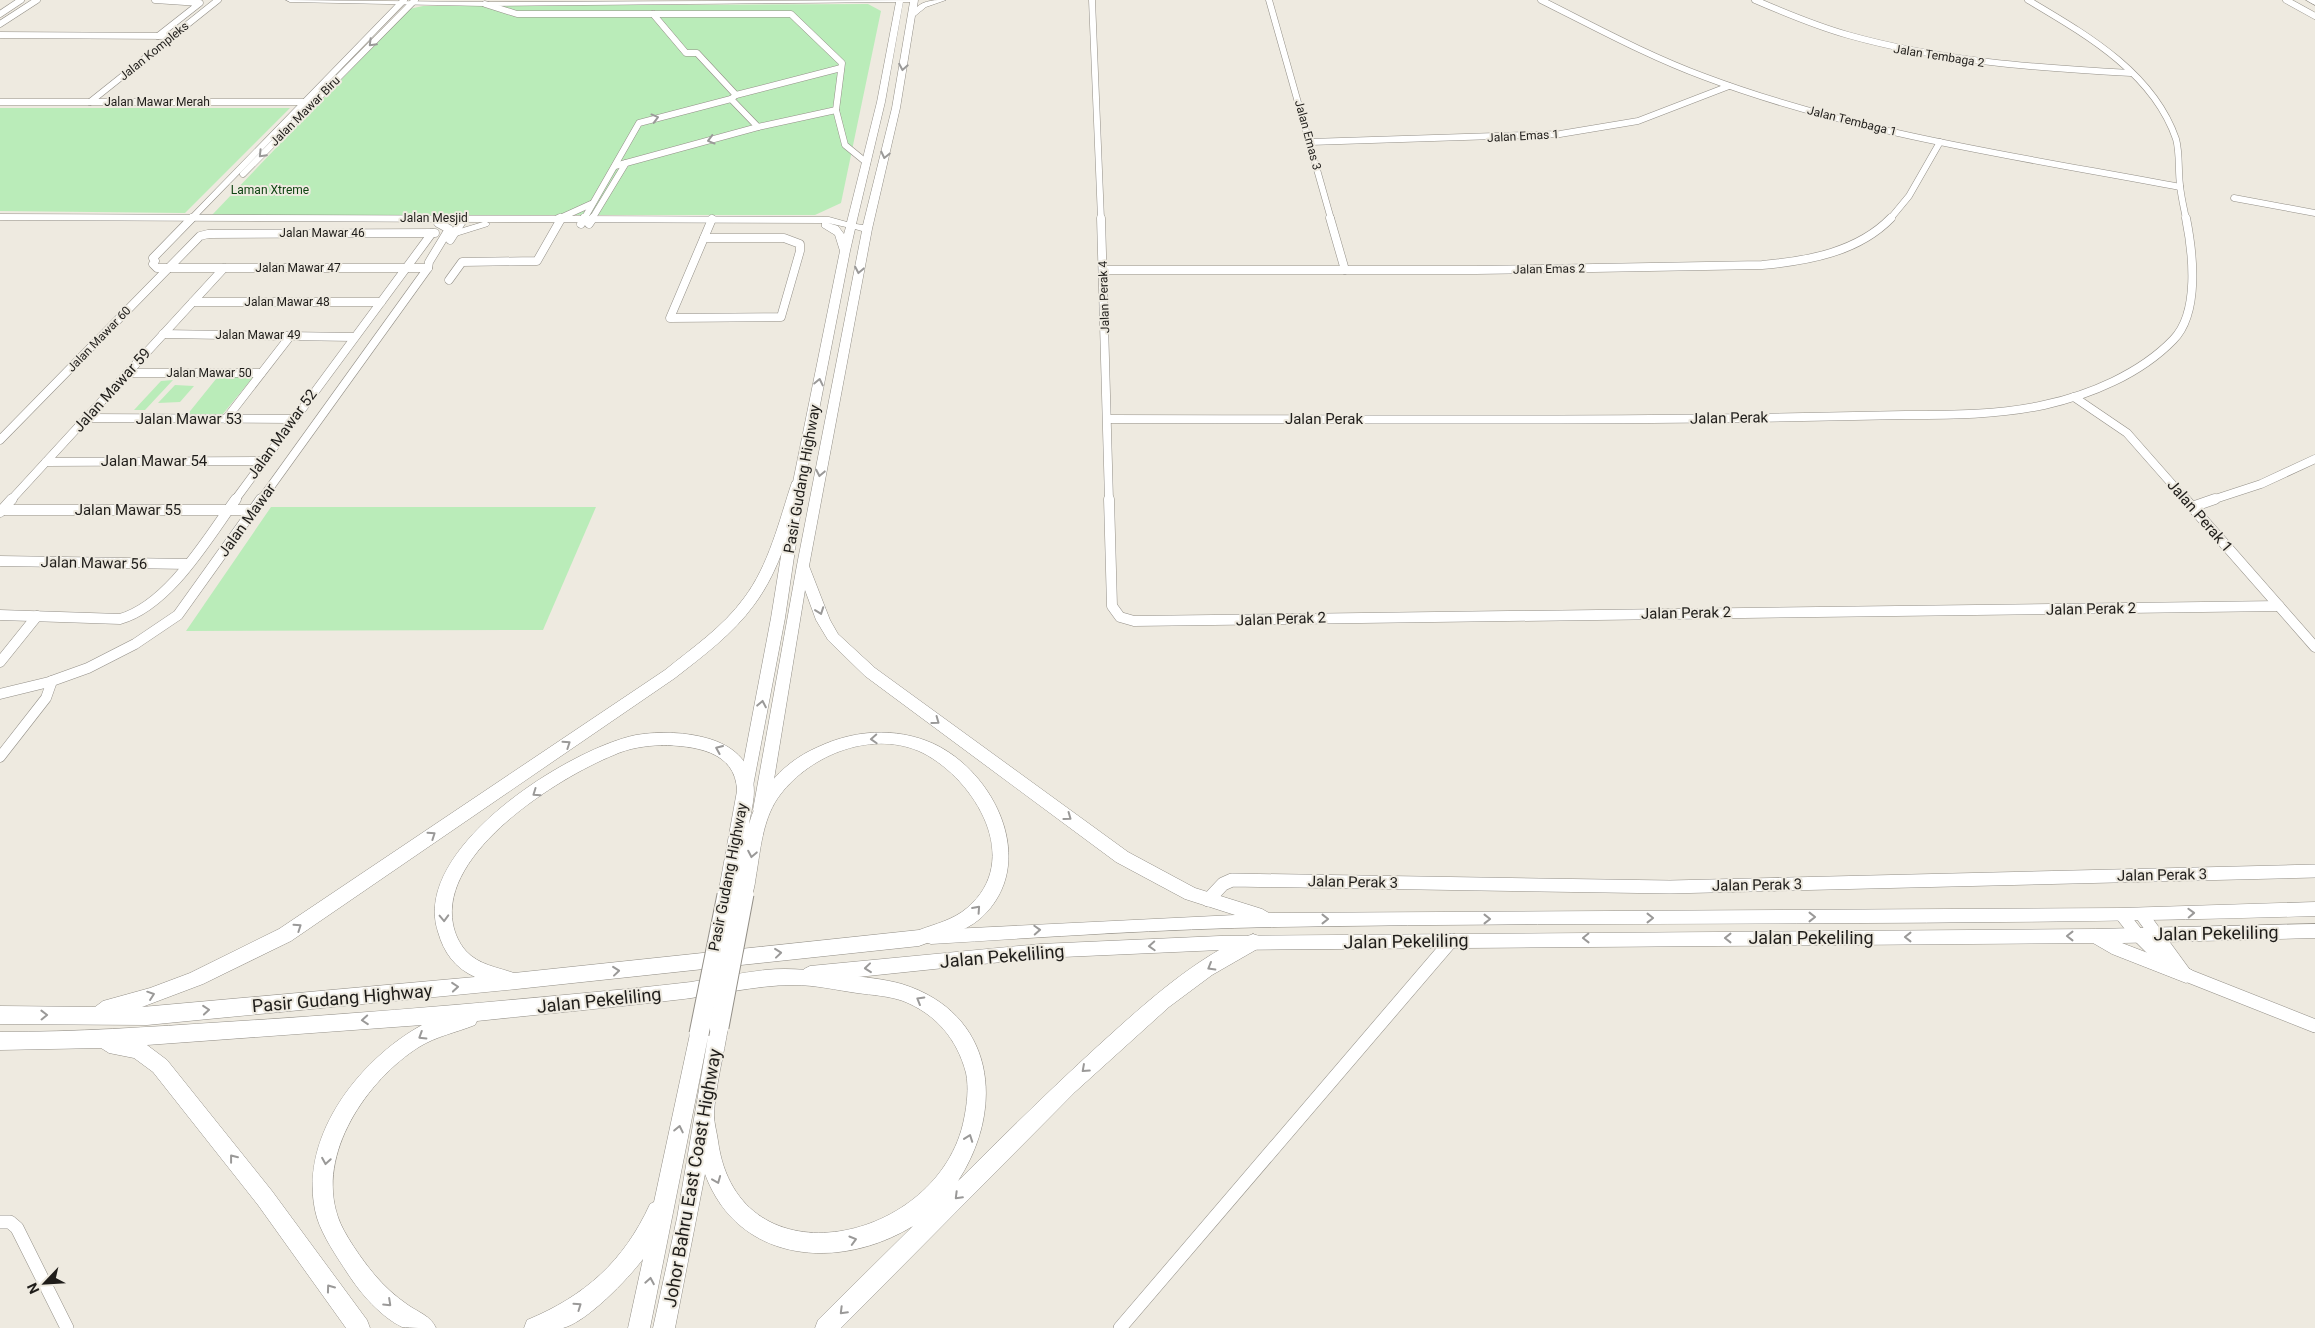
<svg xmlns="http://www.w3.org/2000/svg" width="2315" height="1328" font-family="Roboto,sans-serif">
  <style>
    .green { fill: #baecb9 }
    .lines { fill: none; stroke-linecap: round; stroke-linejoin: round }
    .minor-far3-casing { stroke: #938f87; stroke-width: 7 }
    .minor-far2-casing { stroke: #938f87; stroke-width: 9 }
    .minor-far1-casing { stroke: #938f87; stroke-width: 11 }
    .minor-casing { stroke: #938f87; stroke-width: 14 }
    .major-casing { stroke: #938f87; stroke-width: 1 }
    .highway-casing { stroke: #938f87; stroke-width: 1 }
    .minor-far3 { stroke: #fff; stroke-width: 6 }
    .minor-far2 { stroke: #fff; stroke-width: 8 }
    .minor-far1 { stroke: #fff; stroke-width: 10 }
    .minor { stroke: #fff; stroke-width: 13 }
    .major { fill: #fff; fill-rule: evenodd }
    .highway { fill: #fff; fill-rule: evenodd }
    .highway-bridge-casing { stroke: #938f87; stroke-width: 21; stroke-linecap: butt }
    .highway-bridge { stroke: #fff; stroke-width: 19 }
    .oneway { stroke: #9a9998 }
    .labels { text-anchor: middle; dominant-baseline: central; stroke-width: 4; stroke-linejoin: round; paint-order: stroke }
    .far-street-label { font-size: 12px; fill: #1f1d1a; stroke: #eeeae0 }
    .far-park-label { font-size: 12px; fill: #104413; stroke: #eeeae0 }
    .street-label { font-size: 15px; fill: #1f1d1a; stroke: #eeeae0 }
    .near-street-label { font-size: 18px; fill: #1f1d1a; stroke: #eeeae0 }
  </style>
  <rect width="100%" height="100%" fill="#eeeae0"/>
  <g class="green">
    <path d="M 868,4 L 881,11 L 841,203 L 815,215 L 212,215 L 409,9 L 423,6 Z"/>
    <path d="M 0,108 L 290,108 L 185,213 L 0,211 Z"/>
    <path d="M 220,374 L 254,376 L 222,415 L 187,415 Z"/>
    <path d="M 173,380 L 145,410 L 134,410 L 161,381 Z"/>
    <path d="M 175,385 L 194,386 L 180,402 L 158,403 Z"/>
    <path d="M 271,507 L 596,507 L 543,630 L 186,631 Z"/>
  </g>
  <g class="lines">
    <defs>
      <g id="minor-far3">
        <path d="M 155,0 L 200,3 L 158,36"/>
        <path d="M 1092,0 L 1101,219"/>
        <path d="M 1269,0 L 1331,219"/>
        <path d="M 1541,0 C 1595,27 1648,56 1705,77 C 1857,134 2021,157 2180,187"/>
        <path d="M 1755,0 C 1785,13 1816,26 1848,35 C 1940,61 2036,68 2131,73"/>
        <path d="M 2028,0 C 2085,34 2153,72 2176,139 C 2180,153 2178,171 2180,185 C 2181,197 2184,208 2186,219"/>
        <path d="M 2286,0 L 2315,16"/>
        <path d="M 485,4 L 517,14 L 791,14 L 842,63 L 836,110 L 845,145 L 867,163"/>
        <path d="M 0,14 L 21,0"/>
        <path d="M 653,14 L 686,53 L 697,53 L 736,95 L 731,99 L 758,127"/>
        <path d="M 0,24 L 37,0"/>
        <path d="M 0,35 L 172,36"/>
        <path d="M 736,95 L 841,68"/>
        <path d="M 0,102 L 305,102"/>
        <path d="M 90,102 L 218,0"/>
        <path d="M 1310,142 L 1560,134 L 1638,121 L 1729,86"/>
        <path d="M 615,166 L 758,127 L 836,110"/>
        <path d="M 243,174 L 415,0"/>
        <path d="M 2234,198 L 2315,213"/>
        <path d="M 191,219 L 404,0"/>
        <path d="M 558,219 L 591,204"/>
        <path d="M 584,219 L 639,123 L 731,99"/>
        <path d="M 592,219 L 626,163"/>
        <path d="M 1890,219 L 1909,196 L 1940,142"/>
      </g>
      <g id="minor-far2">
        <path d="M 192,218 L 153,258 L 155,261 L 153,264 L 157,268 L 428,268"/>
        <path d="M 1101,218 L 1109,500"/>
        <path d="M 1330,218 L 1345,270"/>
        <path d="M 558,219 L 560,218"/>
        <path d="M 581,224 L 584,218"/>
        <path d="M 589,224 L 593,218"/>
        <path d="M 704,238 L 784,238 L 800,244 L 800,251 L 781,317 L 670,318 Z"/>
        <path d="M 704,238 L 712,219"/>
        <path d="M 450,240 L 464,218"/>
        <path d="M 1103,270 L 1476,270 L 1762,265 C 1808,261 1858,252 1891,218"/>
        <path d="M 449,280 L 462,262 L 537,261 L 561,219"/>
        <path d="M 193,302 L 381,302"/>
        <path d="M 163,334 L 353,337"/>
        <path d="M 127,373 L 261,373"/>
        <path d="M 2074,397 L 2127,433 L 2186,500"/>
        <path d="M 86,418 L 293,419"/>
        <path d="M 226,419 L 291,335"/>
        <path d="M 1108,419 C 1323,419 1538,421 1753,418 C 1804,417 1854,416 1905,415 C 1951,415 1999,415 2044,405 C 2090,395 2140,374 2173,340 C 2200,313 2193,253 2186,218"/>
        <path d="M 0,440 L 200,236 L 208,234 L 435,233"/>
        <path d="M 46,462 L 262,461"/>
        <path d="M 11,500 L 224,268"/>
        <path d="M 235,500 L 432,233"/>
        <path d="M 261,500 L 428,268 L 429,262 L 449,229 L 438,223"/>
        <path d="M 2212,500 L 2261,484 L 2315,459"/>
      </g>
      <g id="minor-far1">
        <path d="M 1109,499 L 1112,606 L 1120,617 L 1134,621 L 2279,606"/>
        <path d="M 2185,499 L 2315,647"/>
        <path d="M 2192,507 L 2215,499"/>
        <path d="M 1,510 L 254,510"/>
        <path d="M 0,512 L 12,499"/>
        <path d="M 0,561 L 188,564"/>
        <path d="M 0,615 L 120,619 C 169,605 207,539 236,499"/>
        <path d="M 0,662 L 37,616"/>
        <path d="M 0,694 L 49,682 L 88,668 L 135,644 L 178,615 L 261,499"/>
        <path d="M 0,757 L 46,698 L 52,681"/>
      </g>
      <g id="minor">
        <path d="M 1208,900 L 1223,884 L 1232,880 L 1670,887 L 2315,871"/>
        <path d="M 2122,915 L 2137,934 L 2169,966"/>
        <path d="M 2142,915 L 2185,974"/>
        <path d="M 2181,973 L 2315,1026"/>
        <path d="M 0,1222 L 10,1222 L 17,1228 L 67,1328"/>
        <path d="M 1120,1328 L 1452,940"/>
      </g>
      <g id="major">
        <path d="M 286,0 L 485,2 L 918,0 L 917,7 C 924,0 936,0 946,0 L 926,7 L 915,16 L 900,108 L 872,229 L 809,566 L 830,620 L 838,634 L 875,668 L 1128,852 L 1195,888 L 1262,909 L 1269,913 L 2122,908 L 2315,902 L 2315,916 C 1970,927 1624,921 1278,927 C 1163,929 1047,937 931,944 L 925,942 L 923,937 L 925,932 L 931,930 L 1235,915 L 1185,899 L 1116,862 L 865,676 L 828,640 L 816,620 L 805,590 L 769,810 L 766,814 L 761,816 L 756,814 L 753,810 L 797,565 L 862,231 L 855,229 L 850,251 L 805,482 L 785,618 L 753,786 L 751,790 L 746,792 L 741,790 L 739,786 L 771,618 L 793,482 L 840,251 L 835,235 L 822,227 L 822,223 L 487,222 L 490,224 L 488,226 L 456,236 L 453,235 L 453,231 L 483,222 L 0,220 L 0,214 L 829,217 L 847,222 L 877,102 L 896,2 L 485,6 L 290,2 ZM 903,2 L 910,2 L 892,108 L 863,225 L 856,224 L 885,102 ZM 828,223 L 846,227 L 844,234 L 838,226 Z"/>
        <path d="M 2306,0 L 2315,0 L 2315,5 Z"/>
        <path d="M 2315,924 L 2315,938 L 2122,943 L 2192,970 L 2194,975 L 2192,980 L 2186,983 L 2112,954 L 2093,943 L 1220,950 L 1040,958 L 810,982 L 804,979 L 802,974 L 804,969 L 810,966 L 1040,944 L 1220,936 L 2095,929 Z"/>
      </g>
      <g id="highway">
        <path d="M 799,478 L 806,482 C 791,524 781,569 754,605 C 733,634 703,656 675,678 L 291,941 L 203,984 L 142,1007 L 475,977 C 455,968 444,953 438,932 C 410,849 568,749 636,735 C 660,731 687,732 710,739 C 732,746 748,759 753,782 C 756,795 751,811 749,824 C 759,789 785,761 818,747 C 854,730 895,727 932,743 C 995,771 1040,864 981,918 C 964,933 940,938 919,946 L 517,989 L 147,1025 L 0,1024 L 0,1006 L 95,1007 L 103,1001 L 150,988 L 190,973 L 279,929 L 665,670 C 692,648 723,627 744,598 C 769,565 779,521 792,482 ZM 662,745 C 693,746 736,750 737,791 L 718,895 L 721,900 L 727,903 L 733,900 L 736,895 L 738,899 L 744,902 L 750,899 C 755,890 755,880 757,870 C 761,844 764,816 780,795 C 811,754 874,729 923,753 C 975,780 1024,860 967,908 C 953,920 935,924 919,930 L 514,973 C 497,967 479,965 466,951 C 459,943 455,934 453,924 C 439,853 557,778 614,755 C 629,748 645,746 662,745 Z"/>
        <path d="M 1253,934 L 1259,936 L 1262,942 L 1259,948 L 1212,975 L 1169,1007 L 1075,1092 L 841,1328 L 815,1328 L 818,1320 L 913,1226 C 840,1271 738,1264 705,1174 L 675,1328 L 653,1328 L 677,1218 L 708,1037 L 650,1328 L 628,1328 L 643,1259 C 628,1279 587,1322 563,1328 C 552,1328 536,1328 524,1328 L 527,1320 C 585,1296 624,1261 650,1204 L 654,1202 L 690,1034 L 692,1028 L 699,1025 L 706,1028 L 708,1034 L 712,1021 L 719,1018 L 726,1021 L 728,1027 C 724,1055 715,1087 714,1115 C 714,1123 717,1133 718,1141 C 738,1288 940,1242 964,1119 C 967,1104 969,1088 966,1073 C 957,1039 936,1014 903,1001 C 889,996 872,995 857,993 C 836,990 815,985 794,985 C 754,985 715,996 675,1000 C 609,1008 543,1014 477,1021 L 475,1025 C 455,1033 437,1036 419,1047 C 367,1080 316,1154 338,1217 C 343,1233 363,1261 374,1274 C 384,1286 395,1296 408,1305 C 418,1312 431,1316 436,1328 C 426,1328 411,1328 402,1327 C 381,1317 361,1294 348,1274 C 337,1257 323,1237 317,1218 C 295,1141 358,1060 422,1025 L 147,1045 L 167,1060 L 272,1191 L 367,1320 L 370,1328 L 346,1328 L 258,1205 L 153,1072 L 134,1058 L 109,1053 L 101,1048 L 0,1050 L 0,1032 C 75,1032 150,1027 225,1022 C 338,1015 451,1006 564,995 C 606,991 649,987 691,982 C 715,978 740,973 765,970 C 792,967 818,971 845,975 C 864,977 884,979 902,984 C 995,1013 1006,1107 958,1181 C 1011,1128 1064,1076 1120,1026 C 1157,993 1206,951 1253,934 Z"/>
      </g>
    </defs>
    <use href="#minor-far3" class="minor-far3-casing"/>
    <use href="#minor-far2" class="minor-far2-casing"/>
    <use href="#minor-far1" class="minor-far1-casing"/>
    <use href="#minor" class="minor-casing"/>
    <use href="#major" class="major-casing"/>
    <use href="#highway" class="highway-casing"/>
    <use href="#minor-far3" class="minor-far3"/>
    <use href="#minor-far2" class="minor-far2"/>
    <use href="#minor-far1" class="minor-far1"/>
    <use href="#minor" class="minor"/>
    <use href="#major" class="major"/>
    <use href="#highway" class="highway"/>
    <defs>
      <g id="highway-bridge">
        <path d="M 719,1027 L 744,894"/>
        <path d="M 699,1034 L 727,895"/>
      </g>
    </defs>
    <use href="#highway-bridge" class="highway-bridge-casing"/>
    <use href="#highway-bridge" class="highway-bridge"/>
  </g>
  <defs><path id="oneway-chevron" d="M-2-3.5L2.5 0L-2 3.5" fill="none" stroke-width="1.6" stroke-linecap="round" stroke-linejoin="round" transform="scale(1.25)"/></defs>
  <g class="oneway">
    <use href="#oneway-chevron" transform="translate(372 43) rotate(135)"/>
    <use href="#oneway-chevron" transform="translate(903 67) rotate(100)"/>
    <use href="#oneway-chevron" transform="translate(655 118) rotate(-15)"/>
    <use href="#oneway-chevron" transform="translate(711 140) rotate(165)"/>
    <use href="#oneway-chevron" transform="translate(262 154) rotate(134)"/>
    <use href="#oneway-chevron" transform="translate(885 155) rotate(103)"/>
    <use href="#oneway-chevron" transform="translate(859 270) rotate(101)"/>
    <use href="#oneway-chevron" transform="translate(819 382) rotate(-78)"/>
    <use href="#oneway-chevron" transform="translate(820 473) rotate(101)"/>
    <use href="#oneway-chevron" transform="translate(820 611) rotate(70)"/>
    <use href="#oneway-chevron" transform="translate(762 704) rotate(-79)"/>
    <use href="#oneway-chevron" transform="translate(936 721) rotate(36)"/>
    <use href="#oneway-chevron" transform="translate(874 739) rotate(177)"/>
    <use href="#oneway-chevron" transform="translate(567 744) rotate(-34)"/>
    <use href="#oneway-chevron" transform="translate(719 749) rotate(-157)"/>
    <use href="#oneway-chevron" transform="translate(536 793) rotate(145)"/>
    <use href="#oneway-chevron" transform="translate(1068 817) rotate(36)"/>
    <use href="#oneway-chevron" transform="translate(432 835) rotate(-34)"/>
    <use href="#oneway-chevron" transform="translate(752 854) rotate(101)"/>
    <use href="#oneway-chevron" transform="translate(977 909) rotate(-48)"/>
    <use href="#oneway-chevron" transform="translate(2191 913) rotate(-2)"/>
    <use href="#oneway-chevron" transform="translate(1812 917)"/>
    <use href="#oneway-chevron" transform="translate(444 918) rotate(88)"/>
    <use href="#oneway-chevron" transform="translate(1650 918)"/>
    <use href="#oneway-chevron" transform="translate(1325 919)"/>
    <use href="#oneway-chevron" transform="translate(1487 919)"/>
    <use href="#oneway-chevron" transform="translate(298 927) rotate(-34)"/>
    <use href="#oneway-chevron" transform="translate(1037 930) rotate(-3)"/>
    <use href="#oneway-chevron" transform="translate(2070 936) rotate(180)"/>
    <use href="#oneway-chevron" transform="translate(1908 937) rotate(180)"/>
    <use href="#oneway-chevron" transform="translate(1586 938) rotate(179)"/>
    <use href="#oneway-chevron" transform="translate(1728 938) rotate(180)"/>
    <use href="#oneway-chevron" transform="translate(1152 946) rotate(177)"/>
    <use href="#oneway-chevron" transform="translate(778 953) rotate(-6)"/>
    <use href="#oneway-chevron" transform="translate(1211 967) rotate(150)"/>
    <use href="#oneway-chevron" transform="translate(868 968) rotate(174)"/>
    <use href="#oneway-chevron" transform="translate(616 971) rotate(-6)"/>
    <use href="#oneway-chevron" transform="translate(455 987) rotate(-5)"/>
    <use href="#oneway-chevron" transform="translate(151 995) rotate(-19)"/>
    <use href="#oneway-chevron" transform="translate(920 1000) rotate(-150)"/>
    <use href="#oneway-chevron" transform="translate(206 1010) rotate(-5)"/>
    <use href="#oneway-chevron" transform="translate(44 1015) rotate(-1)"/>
    <use href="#oneway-chevron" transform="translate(365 1020) rotate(176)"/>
    <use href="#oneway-chevron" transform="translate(422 1036) rotate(148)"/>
    <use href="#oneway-chevron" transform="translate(1085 1069) rotate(138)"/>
    <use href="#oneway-chevron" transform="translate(679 1129) rotate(-78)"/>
    <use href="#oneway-chevron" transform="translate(969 1138) rotate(-70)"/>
    <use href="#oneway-chevron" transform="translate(233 1158) rotate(-128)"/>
    <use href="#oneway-chevron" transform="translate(326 1161) rotate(99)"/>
    <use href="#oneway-chevron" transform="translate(717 1180) rotate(68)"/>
    <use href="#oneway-chevron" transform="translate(958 1196) rotate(135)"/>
    <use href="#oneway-chevron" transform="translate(853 1240) rotate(-16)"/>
    <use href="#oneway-chevron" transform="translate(650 1281) rotate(-80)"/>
    <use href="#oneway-chevron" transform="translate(330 1288) rotate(-126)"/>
    <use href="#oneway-chevron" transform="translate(388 1303) rotate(43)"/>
    <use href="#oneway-chevron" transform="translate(578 1306) rotate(-35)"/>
    <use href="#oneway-chevron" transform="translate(843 1311) rotate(135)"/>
  </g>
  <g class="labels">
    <g class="far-street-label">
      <text transform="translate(154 51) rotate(-39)">Jalan Kompleks</text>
      <text transform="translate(1939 56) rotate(9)">Jalan Tembaga 2</text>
      <text x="157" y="102">Jalan Mawar Merah</text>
      <text transform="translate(305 111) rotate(-45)">Jalan Mawar Biru</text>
      <text transform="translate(1852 121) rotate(14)">Jalan Tembaga 1</text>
      <text transform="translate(1308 135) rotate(75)">Jalan Emas 3</text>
      <text transform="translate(1523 136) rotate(-3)">Jalan Emas 1</text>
      <text x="434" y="218">Jalan Mesjid</text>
      <text x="322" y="233">Jalan Mawar 46</text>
      <text x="298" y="268">Jalan Mawar 47</text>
      <text transform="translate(1549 269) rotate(-1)">Jalan Emas 2</text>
      <text transform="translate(1104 297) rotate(-92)">Jalan Perak 4</text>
      <text x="287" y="302">Jalan Mawar 48</text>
      <text x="258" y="335">Jalan Mawar 49</text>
      <text transform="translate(99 339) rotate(-46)">Jalan Mawar 60</text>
      <text x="209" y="373">Jalan Mawar 50</text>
    </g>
    <g class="far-park-label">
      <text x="270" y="190">Laman Xtreme</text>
    </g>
    <g class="street-label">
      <text transform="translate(112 390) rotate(-48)">Jalan Mawar 59</text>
      <text transform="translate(1729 418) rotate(-1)">Jalan Perak</text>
      <text x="189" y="419">Jalan Mawar 53</text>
      <text x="1324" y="419">Jalan Perak</text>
      <text transform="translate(282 434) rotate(-54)">Jalan Mawar 52</text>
      <text x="154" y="461">Jalan Mawar 54</text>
      <text transform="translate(802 479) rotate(-80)">Pasir Gudang Highway</text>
      <text x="128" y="510">Jalan Mawar 55</text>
      <text transform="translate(2200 516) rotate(49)">Jalan Perak 1</text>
      <text transform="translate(247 520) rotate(-54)">Jalan Mawar</text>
      <text transform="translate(94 563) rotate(1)">Jalan Mawar 56</text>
      <text transform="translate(2091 609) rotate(-1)">Jalan Perak 2</text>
      <text transform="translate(1686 613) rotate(-1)">Jalan Perak 2</text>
      <text transform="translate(1281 619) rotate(-2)">Jalan Perak 2</text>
      <text transform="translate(2162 875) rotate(-1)">Jalan Perak 3</text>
      <text transform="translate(728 877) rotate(-79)">Pasir Gudang Highway</text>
      <text transform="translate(1353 882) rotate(1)">Jalan Perak 3</text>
      <text transform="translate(1757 885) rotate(-1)">Jalan Perak 3</text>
    </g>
    <g class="near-street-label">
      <text transform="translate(2216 933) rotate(-1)">Jalan Pekeliling</text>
      <text x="1811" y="937">Jalan Pekeliling</text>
      <text transform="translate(1406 941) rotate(-1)">Jalan Pekeliling</text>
      <text transform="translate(1002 956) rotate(-5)">Jalan Pekeliling</text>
      <text transform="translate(342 998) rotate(-5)">Pasir Gudang Highway</text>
      <text transform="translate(599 1000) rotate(-6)">Jalan Pekeliling</text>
      <text transform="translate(692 1178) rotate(-80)">Johor Bahru East Coast Highway</text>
    </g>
  </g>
  <g transform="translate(45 1283) rotate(245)" stroke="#eeeae0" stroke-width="4" paint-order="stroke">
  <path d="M0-4L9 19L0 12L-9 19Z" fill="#1f1d1a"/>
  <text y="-8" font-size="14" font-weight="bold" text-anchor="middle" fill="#1f1d1a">N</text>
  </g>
</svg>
